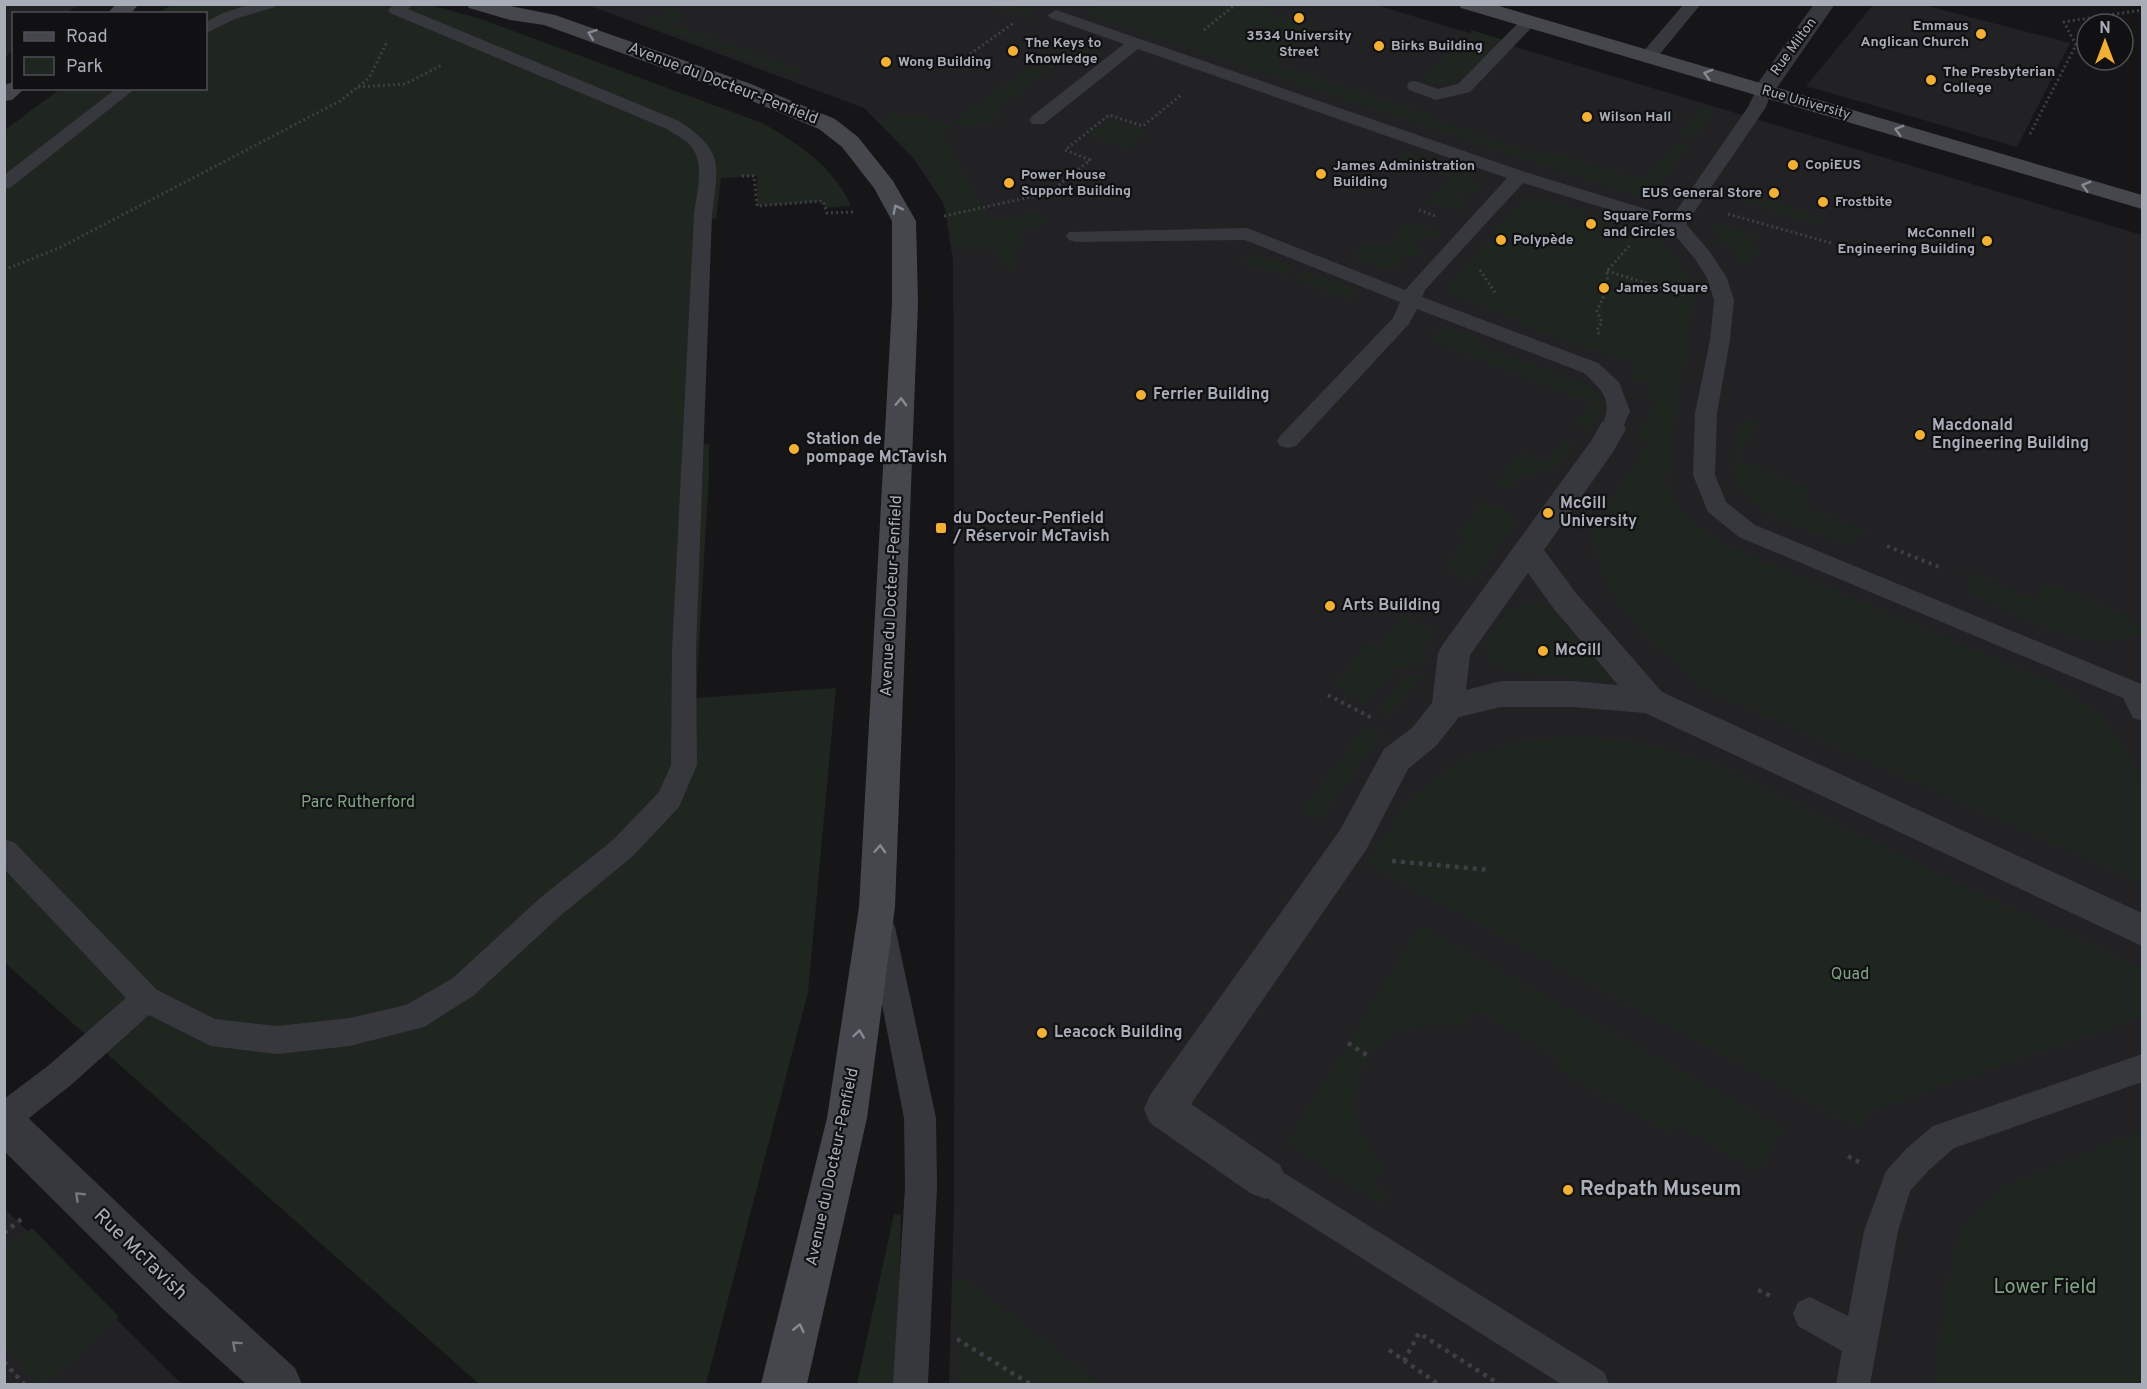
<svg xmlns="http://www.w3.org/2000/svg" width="2147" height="1389" font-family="Overpass,sans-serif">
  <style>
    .built { fill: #222225 }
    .green { fill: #1e261f }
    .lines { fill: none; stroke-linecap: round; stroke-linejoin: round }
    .path-far2 { stroke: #3d3f44; stroke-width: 3; stroke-dasharray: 2 3; stroke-linecap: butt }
    .path-far1 { stroke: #3d3f44; stroke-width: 4; stroke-dasharray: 3 4.5; stroke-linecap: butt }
    .path { stroke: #3d3f44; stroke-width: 4.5; stroke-dasharray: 4 5; stroke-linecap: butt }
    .service { fill: #37383d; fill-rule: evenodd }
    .pedestrian { fill: #37383d; fill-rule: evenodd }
    .minor { fill: #37383d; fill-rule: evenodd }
    .secondary { fill: #45474d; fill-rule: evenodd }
    .oneway { stroke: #858993 }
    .oneway2 { stroke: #757881 }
    .poi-dot { fill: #f2b134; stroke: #111113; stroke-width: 2 }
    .labels { text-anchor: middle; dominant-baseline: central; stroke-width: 4.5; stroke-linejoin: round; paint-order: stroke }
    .far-poi-label { font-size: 14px; font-weight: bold; fill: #a8adb8; stroke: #111113; text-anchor: start }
    .far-street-label { font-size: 14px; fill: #a8adb8; stroke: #111113 }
    .street-label { font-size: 16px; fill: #a8adb8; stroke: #111113 }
    .poi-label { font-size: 16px; font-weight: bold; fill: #a8adb8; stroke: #111113; text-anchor: start }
    .park-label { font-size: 16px; fill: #7fa381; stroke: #111113 }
    .near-poi-label { font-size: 20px; font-weight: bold; fill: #a8adb8; stroke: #111113; text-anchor: start }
    .near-street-label { font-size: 20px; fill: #a8adb8; stroke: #111113 }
    .near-park-label { font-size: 20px; fill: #7fa381; stroke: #111113 }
  </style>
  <rect width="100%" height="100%" fill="#161618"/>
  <g class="built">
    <path d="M 5,4 L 79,4 L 79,5 L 66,13 L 14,14 L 13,50 L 5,57 Z"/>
    <path d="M 588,5 L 1376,5 L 2142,235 L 2142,1384 L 949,1384 L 954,1203 L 955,766 L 953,261 L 944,204 L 913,158 L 864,108 Z"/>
    <path d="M 1873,5 L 1924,5 L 2070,43 L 2017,147 L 1806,86 Z"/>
    <path d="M 5,1209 L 182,1384 L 5,1384 Z"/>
  </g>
  <g class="green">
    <path d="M 171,5 L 430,5 L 478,18 L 762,123 C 798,143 834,167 851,206 L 825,208 L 823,201 L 757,206 L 757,176 L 721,178 L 716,219 L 705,219 L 695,445 L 709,444 L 709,474 L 696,698 L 836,688 L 808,992 L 706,1384 L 479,1384 L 5,963 L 5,130 L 60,89 L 206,88 L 206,14 L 159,13 Z"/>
    <path d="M 985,5 C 1008,4 1024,5 1042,21 Z"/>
    <path d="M 1103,5 L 1264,5 L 1268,13 L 1320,28 L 1278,64 L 1427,114 L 1436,120 L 1524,151 L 1555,153 L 1640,180 L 1651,170 L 1654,171 L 1678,142 L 1690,146 L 1648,196 L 1640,193 L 1638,196 L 1087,15 Z"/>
    <path d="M 671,9 L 685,14 L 671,23 L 800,70 L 792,76 L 809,84 L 645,23 Z"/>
    <path d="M 1471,30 L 1504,40 C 1479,64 1461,93 1422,81 L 1471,34 Z"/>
    <path d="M 1065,42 L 1103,53 L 1098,58 L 1075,51 L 991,114 L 1004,120 L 967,127 L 953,121 Z"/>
    <path d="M 1700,108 L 1715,112 L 1694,139 L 1679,136 Z"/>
    <path d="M 893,112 L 906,117 L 914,113 L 948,125 L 951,129 L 941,132 L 990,221 L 1040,211 L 1047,224 L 1017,230 L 1025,246 L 1017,246 L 1010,275 L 994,249 L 954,249 C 947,191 923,157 878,122 Z"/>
    <path d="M 1108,119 L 1146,132 L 1128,148 L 1089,135 Z"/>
    <path d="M 1406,150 L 1479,174 L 1472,182 L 1483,186 L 1475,195 L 1464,192 L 1455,201 L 1465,205 L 1459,211 L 1427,201 L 1451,178 L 1396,160 Z"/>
    <path d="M 1740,191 L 1825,219 L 1820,226 L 1735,199 Z"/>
    <path d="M 1533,198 L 1545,199 L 1646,233 L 1677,256 L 1694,295 L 1666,482 C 1677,516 1699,527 1728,546 L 2055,684 L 2093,709 L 2114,731 L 2142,779 L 2142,883 L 1705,689 L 1648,639 L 1615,599 L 1598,563 L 1595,524 L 1648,444 L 1636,438 L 1656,404 L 1644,399 L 1652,385 L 1629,377 L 1637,364 L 1517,325 L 1521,321 L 1453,295 L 1447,289 L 1449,284 L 1525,200 Z"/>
    <path d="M 1409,222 L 1440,233 L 1433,239 L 1423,236 L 1414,247 L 1423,251 L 1416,258 L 1406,255 L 1391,272 L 1351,258 L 1367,241 L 1387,247 Z"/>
    <path d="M 1718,223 L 1759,236 L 1752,247 L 1759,250 L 1749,266 L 1732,260 L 1735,254 L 1733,253 L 1735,250 L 1729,248 L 1730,245 L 1716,241 L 1720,235 L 1712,232 Z"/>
    <path d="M 1253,254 L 1294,265 L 1284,276 L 1262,268 L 1246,267 L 1246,256 Z"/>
    <path d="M 1307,271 L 1359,290 L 1348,300 L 1295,280 Z"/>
    <path d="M 1445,326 L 1472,334 L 1477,338 L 1474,343 L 1596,389 L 1592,394 L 1604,399 L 1596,411 L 1601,413 L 1589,430 L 1574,424 L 1591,403 L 1427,339 Z"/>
    <path d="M 1743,417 L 1759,423 L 1736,459 L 1811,489 L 1802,506 L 1874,535 L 1861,535 L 1849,546 C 1820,534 1741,512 1734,477 C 1731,459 1740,435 1743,417 Z"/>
    <path d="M 1563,440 L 1576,446 L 1557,467 L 1523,478 L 1511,487 L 1511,490 L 1496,484 L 1520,451 L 1547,462 Z"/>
    <path d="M 1482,501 L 1512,514 L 1516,523 L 1472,582 L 1444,567 L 1467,539 L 1458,534 Z"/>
    <path d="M 1959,569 L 2036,600 L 2044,582 L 2128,616 L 2127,621 L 2142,628 L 2142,632 C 2137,635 2131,638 2125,639 C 2077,650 2010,611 1966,592 C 1970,582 1967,577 1959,569 Z"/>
    <path d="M 1530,603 L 1543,605 L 1552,611 L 1613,673 L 1609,682 L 1507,671 L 1489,658 L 1485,651 L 1486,643 L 1508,610 Z"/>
    <path d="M 1403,617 L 1434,631 L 1427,640 L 1426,664 C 1393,664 1385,680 1365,703 L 1334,686 L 1368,643 L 1378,647 Z"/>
    <path d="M 1427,673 L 1388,716 L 1378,710 L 1404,677 Z"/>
    <path d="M 1366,726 L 1383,734 L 1320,819 L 1302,810 Z"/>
    <path d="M 1577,735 L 1637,742 L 1711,762 L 1942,876 L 2142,968 L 2142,1017 L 1870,1111 L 1861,1129 L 1367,864 L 1407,801 L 1460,760 L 1515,742 Z"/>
    <path d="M 1420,926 L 1783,1128 L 1759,1172 L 1676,1124 L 1671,1134 L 1555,1067 L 1559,1058 L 1474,1009 L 1463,1026 C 1446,1025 1430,1023 1413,1027 C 1370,1036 1347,1083 1358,1124 C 1363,1140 1373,1154 1383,1168 L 1373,1184 L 1389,1195 L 1382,1205 L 1287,1143 Z"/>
    <path d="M 2142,1130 L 2142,1384 L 1933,1384 L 1953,1252 L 1965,1225 L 2004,1187 Z"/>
    <path d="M 894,1214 L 901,1215 L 897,1384 L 857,1384 Z"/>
    <path d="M 32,1228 L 119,1317 L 46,1384 L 39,1384 L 5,1348 L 5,1247 L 9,1243 L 16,1241 Z"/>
    <path d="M 956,1279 L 964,1279 L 1101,1384 L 958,1384 Z"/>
  </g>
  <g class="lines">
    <g class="path-far2">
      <path d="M 1204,30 L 1236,4"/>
      <path d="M 970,54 L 1015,22"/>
      <path d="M 358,87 L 405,84 L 442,65"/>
      <path d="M 2030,134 L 2076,45 L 2064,22 L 2142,10"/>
      <path d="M 742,176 L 754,176 L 757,206 L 823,201 L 827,213 L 855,212"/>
      <path d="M 1419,210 L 1435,216"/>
      <path d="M 1728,214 L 1831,243"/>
      <path d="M 944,216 L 1049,193 L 1090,160 L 1065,150 L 1109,115 L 1143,126 L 1181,95"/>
      <path d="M 4,270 L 59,248 L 340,101 L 369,78 L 387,42"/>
      <path d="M 1480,270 L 1496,294"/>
      <path d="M 1607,271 L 1684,295"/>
      <path d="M 1599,334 L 1597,330 L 1602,322 L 1597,311 L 1608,287 L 1607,271 L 1630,245"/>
    </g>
    <g class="path-far1">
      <path d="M 1887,546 L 1939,567"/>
      <path d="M 1328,695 L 1372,718"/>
    </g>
    <g class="path">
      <path d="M 1392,861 L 1490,870"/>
      <path d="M 1348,1043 L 1368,1056"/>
      <path d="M 1848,1156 L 1859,1162"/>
      <path d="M 4,1233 L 24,1217"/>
      <path d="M 1758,1290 L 1771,1296"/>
      <path d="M 957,1339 L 1030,1384"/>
      <path d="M 1389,1350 L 1438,1384"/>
      <path d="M 1404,1361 L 1419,1333 L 1499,1384"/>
      <path d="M 4,1362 L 24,1384"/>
    </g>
    <g class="service">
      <path d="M 251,4 L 277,4 L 275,7 L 235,19 L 206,33 L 206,22 L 223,13 Z"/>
      <path d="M 394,4 L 413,4 L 408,9 L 679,121 C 725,152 718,164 712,215 L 696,651 L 697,765 L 679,807 L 633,856 L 560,916 L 473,996 L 424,1027 L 350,1046 L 277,1054 L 211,1046 L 149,1015 L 71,1085 L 15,1129 L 4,1133 L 4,1099 L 49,1065 L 126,998 L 4,869 L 4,839 L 14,842 L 157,990 L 215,1019 L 277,1026 L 350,1018 L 406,1005 L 453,978 L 540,898 L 613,840 L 659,792 L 671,765 L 672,651 L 694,215 C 696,195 705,167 693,149 C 688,140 675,135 667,129 L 390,13 L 388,10 Z"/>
      <path d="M 1684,4 L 1701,4 L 1654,61 L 1642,61 L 1640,57 L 1642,53 Z"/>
      <path d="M 1056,10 L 1525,172 L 1672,217 L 1748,107 L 1758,86 L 1770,86 L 1772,90 L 1766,107 L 1686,224 L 1710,252 L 1727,278 L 1734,300 L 1730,340 L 1717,413 L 1715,475 L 1726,502 L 1755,525 L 2141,684 L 2142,721 L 2133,718 L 2123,698 L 1739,537 L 1708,512 L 1693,475 L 1695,413 L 1710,340 L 1714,300 L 1707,278 L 1695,259 L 1669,228 L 1523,183 L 1425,290 L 1422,297 L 1598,363 L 1619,382 L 1630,411 L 1620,434 L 1612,436 L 1604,434 L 1601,429 C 1613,400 1605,393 1584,373 L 1417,309 L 1409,324 L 1296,446 L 1288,448 L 1280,446 L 1277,441 L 1280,436 L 1393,318 L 1400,302 L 1245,240 L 1076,242 L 1069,240 L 1066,236 L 1069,232 L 1247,228 L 1405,290 L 1507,178 L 1138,49 L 1044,124 L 1032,124 L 1029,120 L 1032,116 L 1124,44 L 1050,18 L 1048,15 Z"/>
      <path d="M 1528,17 L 1534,19 L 1536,22 L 1534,25 L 1470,92 L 1436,100 L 1409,90 L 1407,86 L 1409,82 L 1415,81 L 1438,89 L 1458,84 L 1522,19 Z"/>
      <path d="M 117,88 L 136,88 L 10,188 L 4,189 L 4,175 Z"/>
      <path d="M 881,915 L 891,918 L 895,927 L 936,1118 L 937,1187 L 928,1384 L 893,1384 L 905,1187 L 904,1118 L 867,927 L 871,918 Z"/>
      <path d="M 2142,1054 L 2142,1082 L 1954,1148 L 1929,1170 L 1910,1191 L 1898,1231 L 1870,1384 L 1836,1384 L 1842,1351 L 1798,1326 L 1793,1314 L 1798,1302 L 1810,1297 L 1848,1316 L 1864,1231 L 1886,1171 L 1907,1148 L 1933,1126 Z"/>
      <path d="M 1265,1163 L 1276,1168 L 1604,1372 L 1609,1384 L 1561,1384 L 1254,1190 L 1249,1179 L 1254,1168 Z"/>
    </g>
    <path class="pedestrian" d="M 1612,420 L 1622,422 L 1626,429 L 1613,452 L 1544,550 L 1576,593 L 1662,692 L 2142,913 L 2142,946 L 1645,713 L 1572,707 L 1501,707 L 1459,717 L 1436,746 L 1408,769 L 1366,850 L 1191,1104 L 1280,1165 L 1286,1179 L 1280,1193 L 1265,1199 L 1250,1193 L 1150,1123 L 1144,1109 L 1150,1095 L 1340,830 L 1384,749 L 1412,728 L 1432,703 L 1438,653 L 1443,644 L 1591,441 L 1602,422 ZM 1528,573 L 1554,609 L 1618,685 L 1572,681 L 1501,681 L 1466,690 L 1470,655 Z"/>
    <g class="minor">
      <path d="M 1814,4 L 1835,4 L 1772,95 L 1764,97 L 1756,95 L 1753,90 Z"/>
      <path d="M 4,1103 L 18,1108 L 196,1278 L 295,1368 L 302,1384 L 246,1384 L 164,1310 L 4,1151 Z"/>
    </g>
    <g class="secondary">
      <path d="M 116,4 L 139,4 L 130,14 L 107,14 Z"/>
      <path d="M 466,4 L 500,4 L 555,15 L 751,84 L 835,119 L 858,137 L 893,181 L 916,221 L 918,303 L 895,907 L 867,1118 L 807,1384 L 761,1384 L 827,1118 L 859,907 L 892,303 L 892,221 L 874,188 L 842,147 L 819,129 L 735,94 L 544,25 L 510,20 L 469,8 Z"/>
      <path d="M 1458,4 L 1492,4 L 2142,195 L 2142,209 L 1461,8 Z"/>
      <path d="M 14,82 L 14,88 L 25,88 L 12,100 L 4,101 L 4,85 Z"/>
    </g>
  </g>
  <defs><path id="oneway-chevron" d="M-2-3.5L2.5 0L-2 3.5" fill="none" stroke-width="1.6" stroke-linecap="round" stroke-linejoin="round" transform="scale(1.5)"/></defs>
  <g class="oneway">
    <use href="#oneway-chevron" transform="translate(592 34) rotate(-160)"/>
    <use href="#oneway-chevron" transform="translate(1708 74) rotate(-164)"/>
    <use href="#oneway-chevron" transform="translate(1899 130) rotate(-164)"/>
    <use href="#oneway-chevron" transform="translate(2086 186) rotate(-164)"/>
    <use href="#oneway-chevron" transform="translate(897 209) rotate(-117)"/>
    <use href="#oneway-chevron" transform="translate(901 402) rotate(-88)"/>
    <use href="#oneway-chevron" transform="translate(880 849) rotate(-87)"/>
    <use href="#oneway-chevron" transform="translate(859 1034) rotate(-82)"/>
    <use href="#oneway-chevron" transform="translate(799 1328) rotate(-77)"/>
  </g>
  <g class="oneway2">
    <use href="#oneway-chevron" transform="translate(79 1196) rotate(-136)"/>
    <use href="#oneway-chevron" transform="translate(236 1345) rotate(-138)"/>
  </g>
  <g class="poi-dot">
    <circle cx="1299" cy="18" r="6"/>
    <circle cx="1981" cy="34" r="6"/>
    <circle cx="1379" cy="46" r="6"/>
    <circle cx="1013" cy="51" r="6"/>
    <circle cx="886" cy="62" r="6"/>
    <circle cx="1931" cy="80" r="6"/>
    <circle cx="1587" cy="117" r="6"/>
    <circle cx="1793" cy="165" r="6"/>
    <circle cx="1321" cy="174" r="6"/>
    <circle cx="1009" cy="183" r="6"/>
    <circle cx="1774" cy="193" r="6"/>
    <circle cx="1823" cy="202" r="6"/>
    <circle cx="1591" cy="224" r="6"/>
    <circle cx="1501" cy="240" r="6"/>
    <circle cx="1987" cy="241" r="6"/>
    <circle cx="1604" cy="288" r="6"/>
    <circle cx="1141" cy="395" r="6"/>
    <circle cx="1920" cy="435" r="6"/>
    <circle cx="794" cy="449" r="6"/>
    <circle cx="1548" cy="513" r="6"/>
    <rect x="935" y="522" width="12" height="12" rx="3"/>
    <circle cx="1330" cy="606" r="6"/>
    <circle cx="1543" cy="651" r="6"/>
    <circle cx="1042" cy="1033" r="6"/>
    <circle cx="1568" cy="1190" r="6"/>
  </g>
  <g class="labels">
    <g class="far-poi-label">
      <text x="1969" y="26" text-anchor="end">Emmaus<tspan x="1969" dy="16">Anglican Church</tspan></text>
      <text x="1299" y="36" text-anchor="middle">3534 University<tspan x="1299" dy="16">Street</tspan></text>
      <text x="1025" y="43">The Keys to<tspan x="1025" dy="16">Knowledge</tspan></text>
      <text x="1391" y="46">Birks Building</text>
      <text x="898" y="62">Wong Building</text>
      <text x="1943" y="72">The Presbyterian<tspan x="1943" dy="16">College</tspan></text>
      <text x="1599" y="117">Wilson Hall</text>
      <text x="1805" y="165">CopiEUS</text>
      <text x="1333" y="166">James Administration<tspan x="1333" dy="16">Building</tspan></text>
      <text x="1021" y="175">Power House<tspan x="1021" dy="16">Support Building</tspan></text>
      <text x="1762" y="193" text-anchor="end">EUS General Store</text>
      <text x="1835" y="202">Frostbite</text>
      <text x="1603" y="216">Square Forms<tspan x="1603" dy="16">and Circles</tspan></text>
      <text x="1975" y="233" text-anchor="end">McConnell<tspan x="1975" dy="16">Engineering Building</tspan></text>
      <text x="1513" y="240">Polypède</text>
      <text x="1616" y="288">James Square</text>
    </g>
    <g class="far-street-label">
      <text transform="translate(1794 47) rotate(-54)">Rue Milton</text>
      <text transform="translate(1806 103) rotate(16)">Rue University</text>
    </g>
    <g class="street-label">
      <text transform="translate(723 84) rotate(21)">Avenue du Docteur-Penfield</text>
      <text transform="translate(892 596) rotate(-87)">Avenue du Docteur-Penfield</text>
      <text transform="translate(833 1167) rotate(-78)">Avenue du Docteur-Penfield</text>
    </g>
    <g class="poi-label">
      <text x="1153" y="395">Ferrier Building</text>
      <text x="1932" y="426">Macdonald<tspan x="1932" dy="18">Engineering Building</tspan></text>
      <text x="806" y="440">Station de<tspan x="806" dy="18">pompage McTavish</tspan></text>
      <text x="1560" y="504">McGill<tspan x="1560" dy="18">University</tspan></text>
      <text x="953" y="519">du Docteur-Penfield<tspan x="953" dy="18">/ Réservoir McTavish</tspan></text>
      <text x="1342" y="606">Arts Building</text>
      <text x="1555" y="651">McGill</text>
      <text x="1054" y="1033">Leacock Building</text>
    </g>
    <g class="park-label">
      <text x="358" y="803">Parc Rutherford</text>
      <text x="1850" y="975">Quad</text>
    </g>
    <g class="near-poi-label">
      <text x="1580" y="1190">Redpath Museum</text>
    </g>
    <g class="near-street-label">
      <text transform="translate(140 1255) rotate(44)">Rue McTavish</text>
    </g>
    <g class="near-park-label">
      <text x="2045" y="1288">Lower Field</text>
    </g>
  </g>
  <rect width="2147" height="1389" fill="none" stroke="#a8adb8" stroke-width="12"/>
  <rect x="12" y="12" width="195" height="78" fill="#111113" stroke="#4d4f55" stroke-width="1.5"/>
  <rect x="24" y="32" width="30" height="9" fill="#45474d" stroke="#4d4f55" stroke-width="1.5"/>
  <text x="66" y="42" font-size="18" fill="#a8adb8">Road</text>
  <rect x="24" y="57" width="30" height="18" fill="#1e261f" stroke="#4d4f55" stroke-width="1.5"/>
  <text x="66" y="72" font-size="18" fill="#a8adb8">Park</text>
  <g transform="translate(2105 42)"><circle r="28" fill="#111113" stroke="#4d4f55" stroke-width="1.5"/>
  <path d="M0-4.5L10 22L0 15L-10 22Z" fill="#f2b134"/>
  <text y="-9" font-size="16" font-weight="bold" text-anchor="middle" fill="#a8adb8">N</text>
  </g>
</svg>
